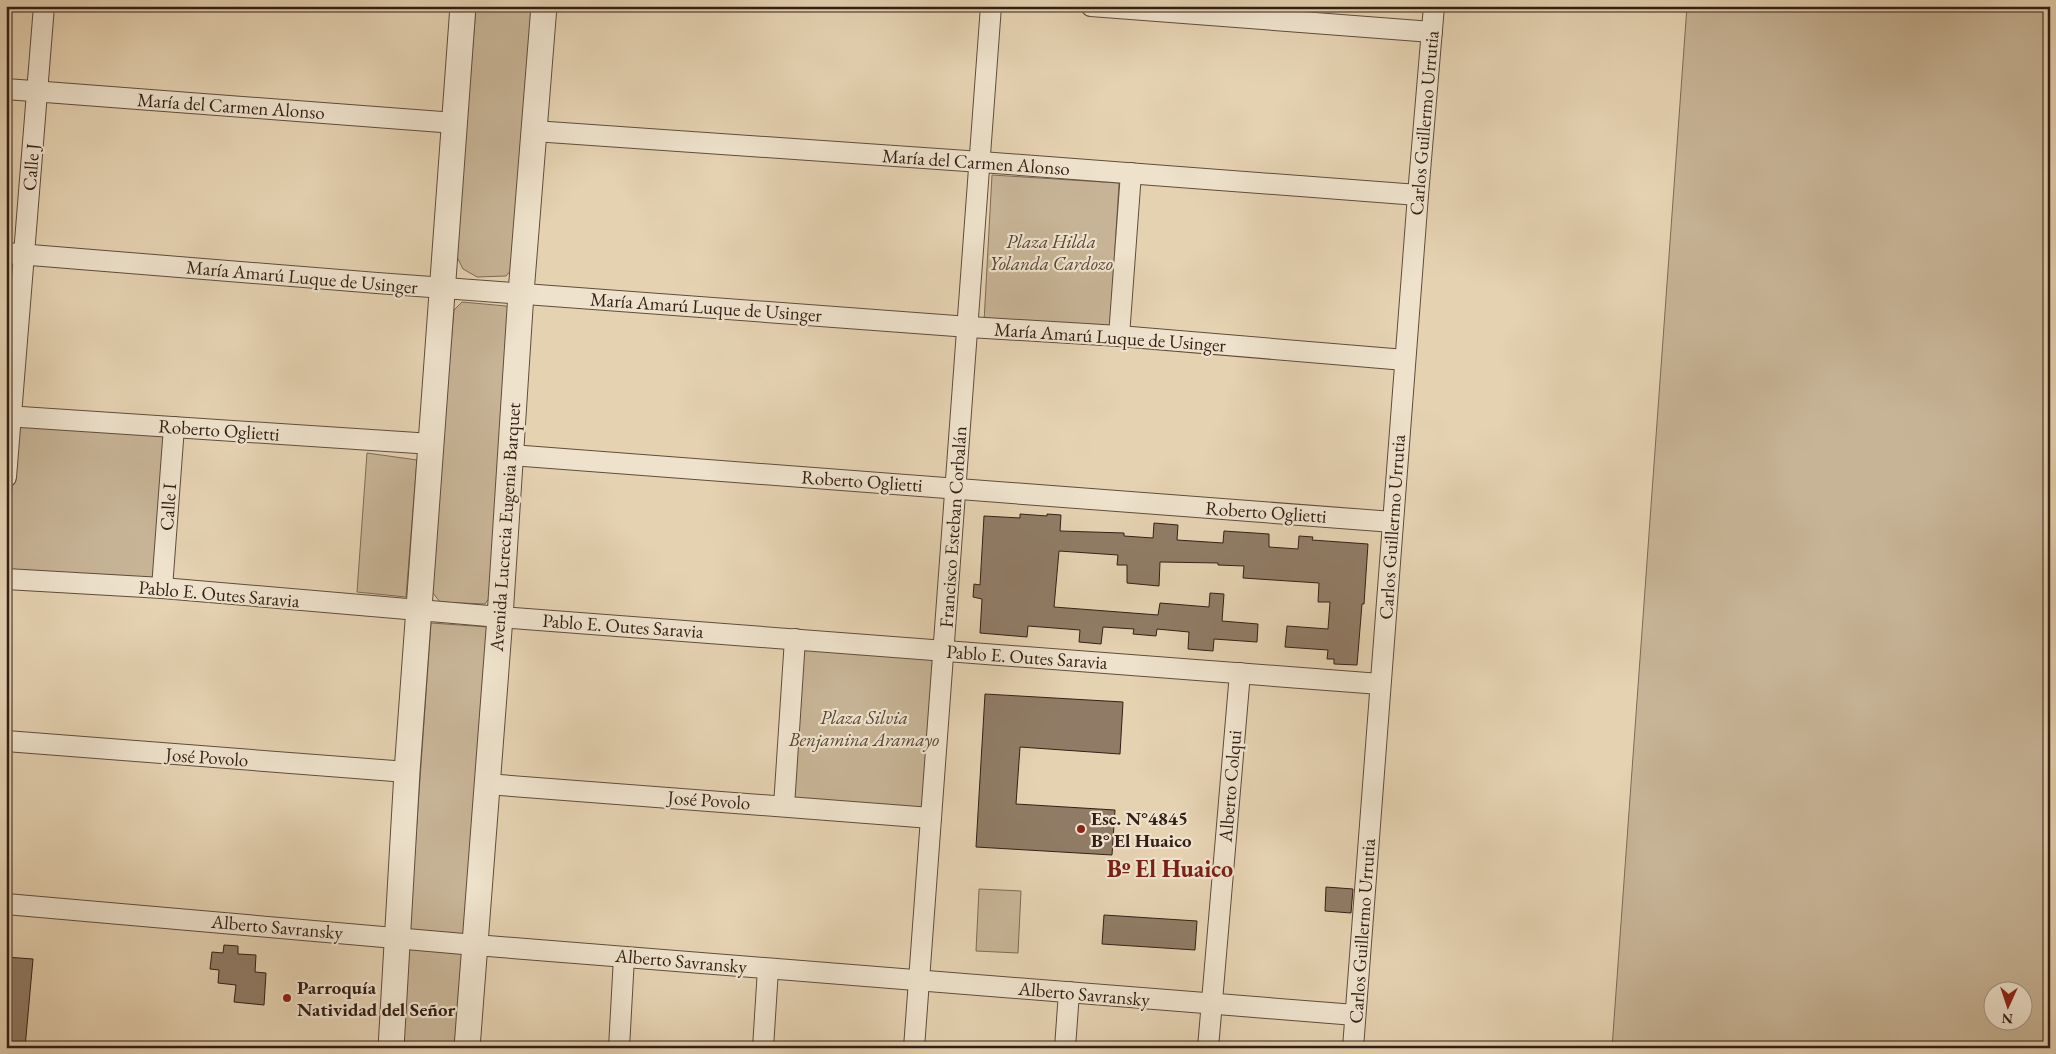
<svg xmlns="http://www.w3.org/2000/svg" width="2056" height="1054" font-family="'EB Garamond',serif">
  <style>
    .green { fill: #c7b496; stroke: #7d6a56; fill-rule: evenodd }
    .building { fill: #907c66; stroke: #331f15 }
    .lines { fill: none; stroke-linecap: round; stroke-linejoin: round }
    .minor-casing { stroke: #604c3c; stroke-width: 22 }
    .tertiary-casing { stroke: #604c3c; stroke-width: 27 }
    .minor { stroke: #eee2cc; stroke-width: 20 }
    .tertiary { stroke: #eee2cc; stroke-width: 25 }
    .poi-dot { fill: #8f2418; stroke: #eee2cc; stroke-width: 2 }
    .labels { text-anchor: middle; dominant-baseline: central; stroke-width: 4.5; stroke-linejoin: round; paint-order: stroke }
    .street-label { font-size: 19px; fill: #331f15; stroke: #eee2cc }
    .park-label { font-size: 19px; font-style: italic; fill: #584435; stroke: #eee2cc }
    .poi-label { font-size: 19px; font-weight: bold; fill: #331f15; stroke: #eee2cc; text-anchor: start }
    .district-label { font-size: 24px; font-weight: bold; fill: #7a1f14; stroke: #eee2cc }
  </style>
  <rect width="100%" height="100%" fill="#e5d2b1"/>
  <filter id="stains"><feTurbulence type="fractalNoise" baseFrequency=".004" numOctaves="4"/><feColorMatrix values="0 0 0 0 .2 0 0 0 0 .09 0 0 0 0 .02 0 0 0 .5 -.17"/></filter>
  <radialGradient id="worn" r=".72"><stop offset=".6" stop-color="#630" stop-opacity="0"/><stop offset="1" stop-color="#630" stop-opacity=".3"/></radialGradient>
  <g class="green">
    <path d="M 476,6 L 538,6 L 519,261 L 506,276 L 477,277 L 463,269 L 456,255 Z"/>
    <path d="M 1687,6 L 2050,6 L 2050,1048 L 1612,1048 ZM 1994,992 L 2024,992 L 2024,1022 L 1994,1022 Z"/>
    <path d="M 992,175 L 1119,183 L 1110,329 L 984,322 Z"/>
    <path d="M 462,302 L 506,306 L 514,314 L 492,594 L 485,604 L 440,602 L 429,588 L 454,310 Z"/>
    <path d="M 17,424 L 167,435 L 155,581 L 6,569 Z"/>
    <path d="M 367,453 L 417,460 L 406,597 L 357,592 Z"/>
    <path d="M 431,623 L 488,627 L 455,1048 L 401,1048 Z"/>
    <path d="M 795,639 L 944,651 L 931,818 L 784,806 Z"/>
    <path d="M 979,889 L 1021,891 L 1018,953 L 976,951 Z"/>
  </g>
  <g class="building">
    <path d="M 1020,514 L 1047,516 L 1047,514 L 1061,515 L 1060,531 L 1124,533 L 1124,536 L 1153,538 L 1154,523 L 1178,525 L 1177,540 L 1223,543 L 1224,531 L 1269,534 L 1269,547 L 1298,549 L 1299,536 L 1313,537 L 1312,540 L 1368,544 L 1364,604 L 1362,604 L 1357,665 L 1334,664 L 1334,659 L 1327,659 L 1328,650 L 1285,647 L 1287,626 L 1328,629 L 1330,602 L 1318,602 L 1319,583 L 1243,578 L 1244,566 L 1218,565 L 1218,563 L 1160,562 L 1159,586 L 1127,583 L 1127,565 L 1117,565 L 1118,555 L 1059,551 L 1054,607 L 1158,615 L 1160,603 L 1209,607 L 1210,593 L 1224,594 L 1222,621 L 1258,624 L 1257,642 L 1214,639 L 1213,651 L 1188,649 L 1189,632 L 1157,629 L 1156,636 L 1133,634 L 1134,629 L 1103,627 L 1101,644 L 1079,642 L 1080,630 L 1028,626 L 1027,637 L 980,633 L 982,599 L 973,597 L 974,584 L 980,585 L 984,516 L 1020,518 Z"/>
    <path d="M 985,694 L 1123,702 L 1120,754 L 1020,747 L 1016,804 L 1115,810 L 1112,855 L 976,847 Z"/>
    <path d="M 1326,887 L 1353,889 L 1351,913 L 1325,911 Z"/>
    <path d="M 1104,915 L 1197,921 L 1195,950 L 1102,944 Z"/>
    <path d="M 224,945 L 238,946 L 238,954 L 256,955 L 255,972 L 266,973 L 264,1005 L 234,1002 L 236,985 L 218,983 L 219,970 L 210,969 L 212,952 L 223,953 Z"/>
    <path d="M 6,957 L 33,959 L 25,1048 L 6,1048 Z"/>
  </g>
  <g class="lines">
    <defs>
      <g id="minor">
        <path d="M 1091,6 L 1432,32"/>
        <path d="M 6,89 L 455,123"/>
        <path d="M 534,131 L 981,162 L 1418,195"/>
        <path d="M 6,253 L 377,283 L 969,327 L 1119,336 L 1405,360"/>
        <path d="M 1119,336 L 1131,173"/>
        <path d="M 6,416 L 432,444"/>
        <path d="M 511,455 L 1393,522"/>
        <path d="M 6,477 L 44,6"/>
        <path d="M 6,579 L 162,588 L 500,617 L 1380,684"/>
        <path d="M 162,588 L 174,427"/>
        <path d="M 6,741 L 407,772"/>
        <path d="M 486,784 L 931,818"/>
        <path d="M 784,806 L 795,639"/>
        <path d="M 6,904 L 475,945 L 1355,1015"/>
        <path d="M 619,1048 L 624,957"/>
        <path d="M 763,1048 L 768,969"/>
        <path d="M 914,1048 L 991,6"/>
        <path d="M 1065,1048 L 1069,992"/>
        <path d="M 1208,1048 L 1240,673"/>
        <path d="M 1353,1048 L 1418,195 L 1434,6"/>
      </g>
      <g id="tertiary">
        <path d="M 391,1048 L 407,772 L 463,6"/>
        <path d="M 467,1048 L 500,617 L 521,293 L 544,6"/>
      </g>
    </defs>
    <use href="#minor" class="minor-casing"/>
    <use href="#tertiary" class="tertiary-casing"/>
    <use href="#minor" class="minor"/>
    <use href="#tertiary" class="tertiary"/>
  </g>
  <g class="poi-dot">
    <circle cx="1081" cy="829" r="5"/>
    <circle cx="287" cy="998" r="5"/>
  </g>
  <g class="labels">
    <g class="street-label">
      <text transform="translate(231 106) rotate(4)">María del Carmen Alonso</text>
      <text transform="translate(1424 123) rotate(-85)">Carlos Guillermo Urrutia</text>
      <text transform="translate(976 162) rotate(4)">María del Carmen Alonso</text>
      <text transform="translate(31 167) rotate(-85)">Calle J</text>
      <text transform="translate(302 277) rotate(5)">María Amarú Luque de Usinger</text>
      <text transform="translate(706 307) rotate(4)">María Amarú Luque de Usinger</text>
      <text transform="translate(1110 337) rotate(4)">María Amarú Luque de Usinger</text>
      <text transform="translate(219 430) rotate(4)">Roberto Oglietti</text>
      <text transform="translate(862 481) rotate(4)">Roberto Oglietti</text>
      <text transform="translate(168 507) rotate(-86)">Calle I</text>
      <text transform="translate(1266 512) rotate(4)">Roberto Oglietti</text>
      <text transform="translate(505 527) rotate(-86)">Avenida Lucrecia Eugenia Barquet</text>
      <text transform="translate(953 527) rotate(-86)">Francisco Esteban Corbalán</text>
      <text transform="translate(1392 527) rotate(-86)">Carlos Guillermo Urrutia</text>
      <text transform="translate(219 594) rotate(5)">Pablo E. Outes Saravia</text>
      <text transform="translate(623 626) rotate(4)">Pablo E. Outes Saravia</text>
      <text transform="translate(1027 657) rotate(4)">Pablo E. Outes Saravia</text>
      <text transform="translate(207 757) rotate(4)">José Povolo</text>
      <text transform="translate(1230 786) rotate(-85)">Alberto Colqui</text>
      <text transform="translate(709 800) rotate(4)">José Povolo</text>
      <text transform="translate(277 927) rotate(5)">Alberto Savransky</text>
      <text transform="translate(1362 931) rotate(-86)">Carlos Guillermo Urrutia</text>
      <text transform="translate(681 961) rotate(5)">Alberto Savransky</text>
      <text transform="translate(1084 994) rotate(5)">Alberto Savransky</text>
    </g>
    <g class="park-label">
      <text x="1051" y="241">Plaza Hilda<tspan x="1051" dy="22">Yolanda Cardozo</tspan></text>
      <text x="864" y="717">Plaza Silvia<tspan x="864" dy="22">Benjamina Aramayo</tspan></text>
    </g>
    <g class="poi-label">
      <text x="1091" y="818">Esc. N°4845<tspan x="1091" dy="22">B° El Huaico</tspan></text>
      <text x="297" y="987">Parroquía<tspan x="297" dy="22">Natividad del Señor</tspan></text>
    </g>
    <g class="district-label">
      <text x="1170" y="868">Bº El Huaico</text>
    </g>
  </g>
  <rect width="2056" height="1054" fill="none" stroke="#e5d2b1" stroke-width="25"/>
  <rect x="8" y="8" width="2041" height="1039" fill="none" stroke="#331f15" stroke-width="2.5"/>
  <rect x="12" y="12" width="2031" height="1029" fill="none" stroke="#331f15"/>
  <g transform="translate(2008 1006) rotate(183)"><circle r="24" fill="#eee2cc" stroke="#a39483"/>
  <path d="M0-4L9 19L0 12L-9 19Z" fill="#8f2418"/>
  <text y="-8" font-size="14" font-weight="bold" text-anchor="middle" fill="#331f15">N</text>
  </g>
  <rect width="100%" height="100%" filter="url(#stains)"/>
  <rect width="100%" height="100%" fill="url(#worn)"/>
</svg>
